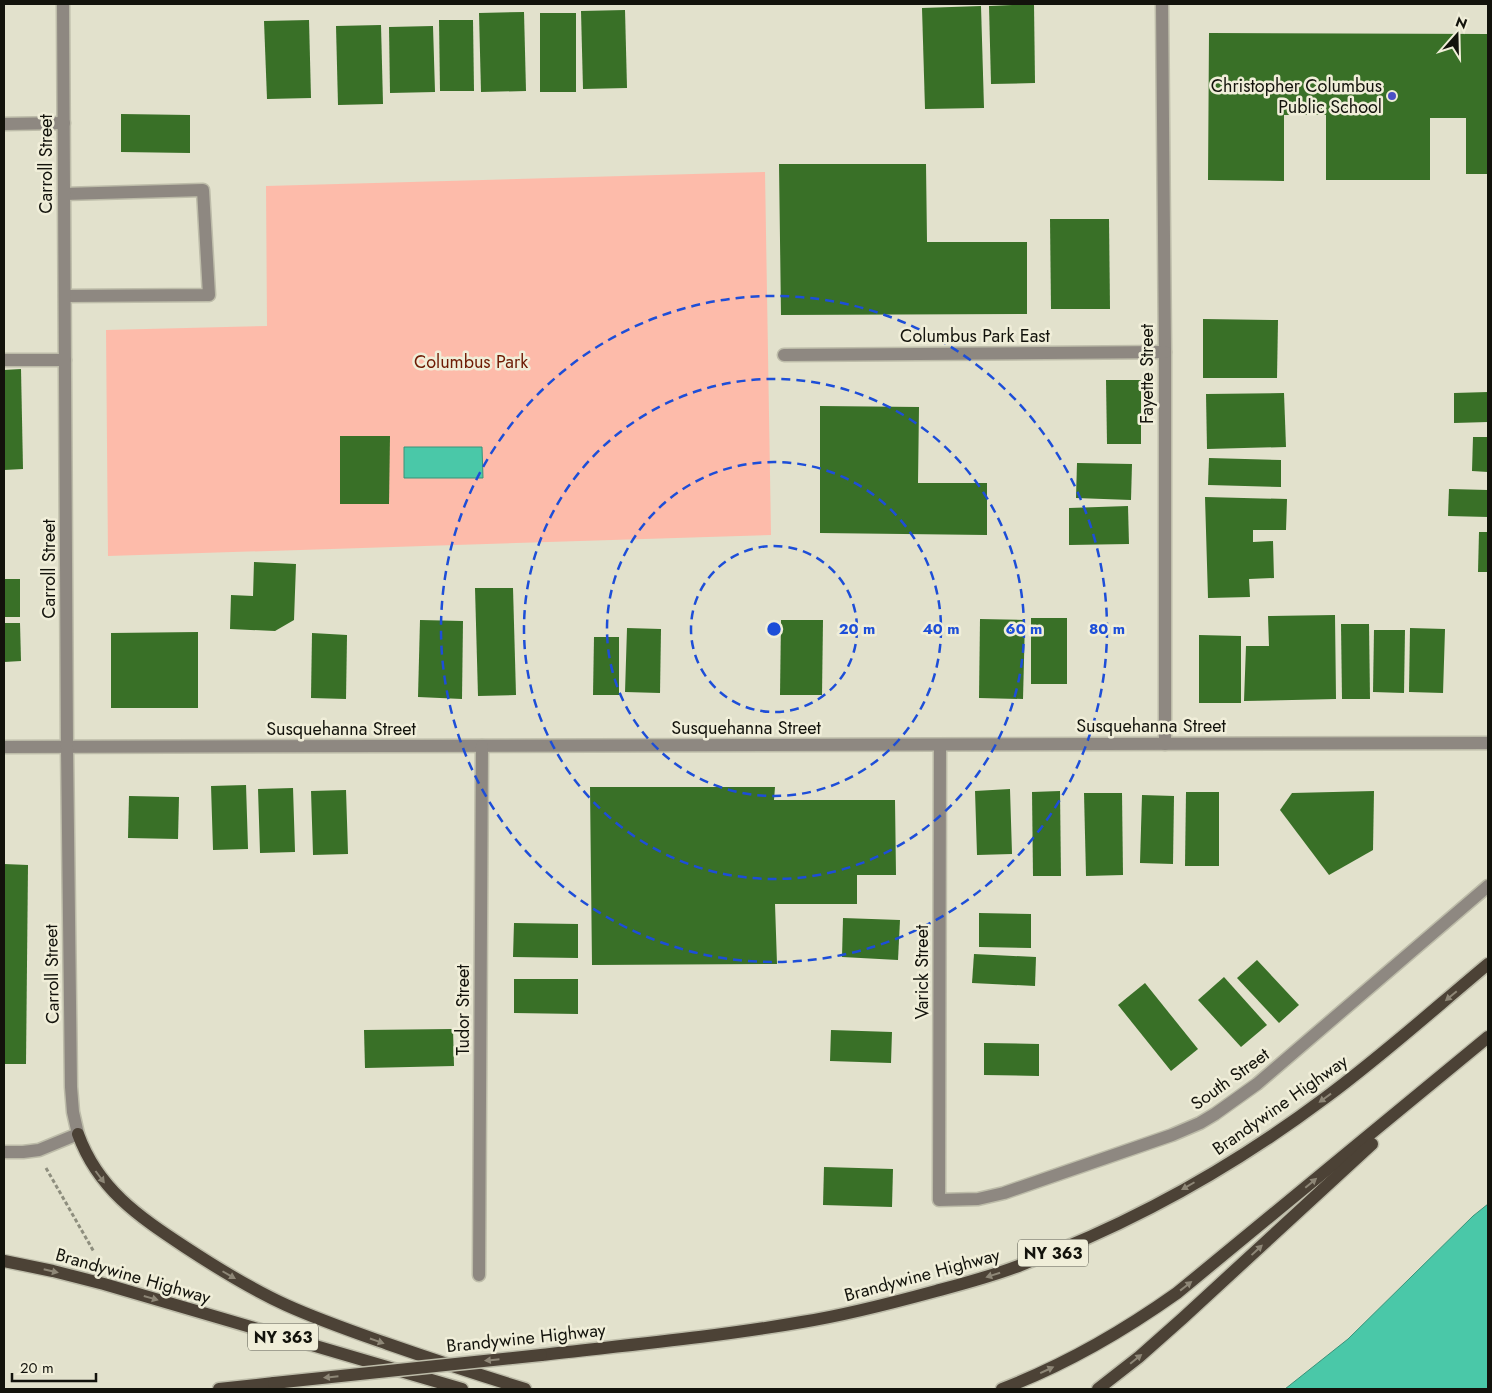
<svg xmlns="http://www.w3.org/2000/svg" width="1492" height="1393" font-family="Jost,sans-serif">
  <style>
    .green { fill: #fdbbaa }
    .water { fill: #4ac8a8; stroke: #3a9279 }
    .building { fill: #397027 }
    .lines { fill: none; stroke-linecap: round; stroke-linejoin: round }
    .minor-casing { stroke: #bdbca9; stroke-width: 15 }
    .major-casing { stroke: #bdbca9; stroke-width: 15 }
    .path { stroke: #8e8e7e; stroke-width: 3; stroke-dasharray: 4 2.5; stroke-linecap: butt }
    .minor { stroke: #8e8881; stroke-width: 12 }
    .major { stroke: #4c4236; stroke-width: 12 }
    .major-bridge-casing { stroke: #bdbca9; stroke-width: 15; stroke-linecap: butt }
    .major-bridge { stroke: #4c4236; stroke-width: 12 }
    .oneway { fill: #8e8777 }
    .ring { fill: none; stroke: #1d4ed8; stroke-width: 2.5; stroke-dasharray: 9 6 }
    .poi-dot { fill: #4c50c6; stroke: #f0eed9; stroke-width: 2 }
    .labels { text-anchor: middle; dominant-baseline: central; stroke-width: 5; stroke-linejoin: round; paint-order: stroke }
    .shield { fill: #f0eed9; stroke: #55554a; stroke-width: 1 }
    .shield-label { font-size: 16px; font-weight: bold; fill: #13130c }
    .poi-label { font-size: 18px; fill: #13130c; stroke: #f0eed9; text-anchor: end }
    .street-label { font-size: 18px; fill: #13130c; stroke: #f0eed9 }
    .park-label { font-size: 18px; fill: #6e1b04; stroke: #f0eed9 }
    .centre { fill: #1d4ed8; stroke: #f0eed9; stroke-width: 2.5 }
    .ring-label { font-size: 15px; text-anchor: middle; font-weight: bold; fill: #1d4ed8; stroke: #f0eed9; stroke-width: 5; stroke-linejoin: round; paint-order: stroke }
  </style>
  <rect width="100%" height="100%" fill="#e2e1cc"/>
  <path class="green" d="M 765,172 L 771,535 L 108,556 L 106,330 L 267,326 L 266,186 Z"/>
  <g class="water">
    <path d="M 404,447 L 482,447 L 483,478 L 404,478 Z"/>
    <path d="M 1488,1204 L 1488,1389 L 1285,1389 L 1348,1339 L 1473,1216 Z"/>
  </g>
  <g class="building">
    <path d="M 1034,4 L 1035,83 L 991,84 L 989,6 Z"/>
    <path d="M 981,6 L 984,108 L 925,109 L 922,8 Z"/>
    <path d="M 625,10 L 627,88 L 583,89 L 581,11 Z"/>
    <path d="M 524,12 L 526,91 L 481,92 L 479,13 Z"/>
    <rect x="540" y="13" width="36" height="79"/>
    <path d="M 309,20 L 311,98 L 267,99 L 264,21 Z"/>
    <path d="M 439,20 L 473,20 L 474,91 L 440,91 Z"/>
    <path d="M 381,25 L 383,104 L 338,105 L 336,26 Z"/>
    <path d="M 433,26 L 435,92 L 390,93 L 389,27 Z"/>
    <path d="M 1209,33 L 1488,34 L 1488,174 L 1466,174 L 1466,118 L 1430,118 L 1430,180 L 1326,180 L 1326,115 L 1284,115 L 1284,181 L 1208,180 Z"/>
    <path d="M 121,114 L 190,115 L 190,153 L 121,152 Z"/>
    <path d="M 779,164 L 926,164 L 927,242 L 1027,242 L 1027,314 L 781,315 Z"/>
    <path d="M 1050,219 L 1109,219 L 1110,309 L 1051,309 Z"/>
    <path d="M 1203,319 L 1278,320 L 1277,378 L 1203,378 Z"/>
    <path d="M 21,369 L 23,469 L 4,470 L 4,370 Z"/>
    <path d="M 1106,380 L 1141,380 L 1141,444 L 1107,444 Z"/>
    <path d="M 1488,392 L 1488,422 L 1454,423 L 1454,393 Z"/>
    <path d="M 1284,393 L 1286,447 L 1207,449 L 1206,394 Z"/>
    <path d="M 820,406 L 919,407 L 918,483 L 987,483 L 987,535 L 820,533 Z"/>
    <path d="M 340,436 L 390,436 L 389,504 L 340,504 Z"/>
    <path d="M 1473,437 L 1488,437 L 1488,472 L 1472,471 Z"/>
    <path d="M 1209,458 L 1281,460 L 1281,487 L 1208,485 Z"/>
    <path d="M 1077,463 L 1132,464 L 1131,500 L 1076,498 Z"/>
    <path d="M 1449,489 L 1488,490 L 1488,517 L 1448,516 Z"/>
    <path d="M 1205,497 L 1287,499 L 1286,530 L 1253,530 L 1253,542 L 1273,541 L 1274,578 L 1249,579 L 1250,597 L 1208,598 Z"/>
    <path d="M 1128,506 L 1129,544 L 1069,545 L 1069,508 Z"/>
    <path d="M 1479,532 L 1488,532 L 1488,572 L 1478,572 Z"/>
    <path d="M 254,562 L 296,564 L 294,620 L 275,631 L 230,629 L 231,595 L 253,596 Z"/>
    <rect x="4" y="579" width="16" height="38"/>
    <path d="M 475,588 L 513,588 L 516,695 L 478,696 Z"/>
    <path d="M 1335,615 L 1336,699 L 1244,701 L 1246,646 L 1269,646 L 1268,616 Z"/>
    <rect x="1031" y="618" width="36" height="66"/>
    <path d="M 980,619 L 1025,620 L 1023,699 L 979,698 Z"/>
    <path d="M 420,620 L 463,621 L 462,699 L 418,697 Z"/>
    <path d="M 781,620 L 823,620 L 822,695 L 780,695 Z"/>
    <path d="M 4,623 L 20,623 L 21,661 L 4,662 Z"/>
    <path d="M 1341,624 L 1369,624 L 1370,699 L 1342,699 Z"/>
    <path d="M 627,628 L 661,629 L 660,693 L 625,692 Z"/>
    <path d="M 1410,628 L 1445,629 L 1443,693 L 1409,692 Z"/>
    <path d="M 1374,630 L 1405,630 L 1404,693 L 1373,692 Z"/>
    <path d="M 198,632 L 198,708 L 111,708 L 111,633 Z"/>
    <path d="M 312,633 L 347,635 L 346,699 L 311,698 Z"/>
    <path d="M 1199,635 L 1241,636 L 1241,703 L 1199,703 Z"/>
    <path d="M 594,637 L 619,637 L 619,695 L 593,695 Z"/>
    <path d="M 246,785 L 248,849 L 213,850 L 211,786 Z"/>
    <path d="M 590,787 L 775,787 L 774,800 L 895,800 L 896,875 L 857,875 L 857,904 L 775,904 L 777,964 L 592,965 Z"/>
    <path d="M 293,788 L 295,852 L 260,853 L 258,789 Z"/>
    <path d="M 1010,789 L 1012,854 L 977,855 L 975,791 Z"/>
    <path d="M 346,790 L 348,854 L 313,855 L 311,791 Z"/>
    <path d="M 1060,791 L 1061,876 L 1033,876 L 1032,792 Z"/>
    <path d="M 1374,791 L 1373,850 L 1329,875 L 1280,810 L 1292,793 Z"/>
    <path d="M 1186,792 L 1219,792 L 1219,866 L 1185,866 Z"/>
    <path d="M 1084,793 L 1122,793 L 1123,875 L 1086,876 Z"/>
    <path d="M 1142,795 L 1174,796 L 1173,864 L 1140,863 Z"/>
    <path d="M 129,796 L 179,797 L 178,839 L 128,838 Z"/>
    <path d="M 4,864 L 28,865 L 26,1064 L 4,1064 Z"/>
    <path d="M 979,913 L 1031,914 L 1031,948 L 979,947 Z"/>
    <path d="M 843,918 L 900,920 L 898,960 L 842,957 Z"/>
    <path d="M 514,923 L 578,924 L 578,958 L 513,957 Z"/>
    <path d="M 974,954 L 1036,957 L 1035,986 L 972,983 Z"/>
    <path d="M 1257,960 L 1299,1005 L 1279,1023 L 1237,978 Z"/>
    <path d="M 1224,977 L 1267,1025 L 1241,1047 L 1198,1000 Z"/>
    <path d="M 514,979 L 578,979 L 578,1014 L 514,1013 Z"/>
    <path d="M 1145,983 L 1198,1049 L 1171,1071 L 1118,1005 Z"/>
    <path d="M 453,1029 L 454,1066 L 365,1068 L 364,1030 Z"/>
    <path d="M 831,1030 L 892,1032 L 891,1063 L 830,1061 Z"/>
    <path d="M 984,1043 L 1039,1044 L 1039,1076 L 984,1075 Z"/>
    <path d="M 824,1167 L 893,1169 L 892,1207 L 823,1205 Z"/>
  </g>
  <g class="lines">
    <defs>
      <g id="minor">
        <path d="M 1162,4 L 1165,352 L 1165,744"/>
        <path d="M 4,124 L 64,123"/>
        <path d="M 64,194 L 203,190 L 209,295 L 65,296"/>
        <path d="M 784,355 L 1165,352"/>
        <path d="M 4,360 L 65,360"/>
        <path d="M 940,745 L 939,1200 L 978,1199 L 1004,1193 L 1172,1135 L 1200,1123 L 1215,1114 L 1257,1084 L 1488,886"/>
        <path d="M 4,747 L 1488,743"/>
        <path d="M 4,1152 L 23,1152 L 39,1150 L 78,1134 L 73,1112 L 71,1087 L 67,747 L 63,4"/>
        <path d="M 479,1275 L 482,746"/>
      </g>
      <g id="major">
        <path d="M 78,1134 C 98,1189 138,1216 185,1247 C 217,1268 251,1289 286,1305 C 319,1320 354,1332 388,1344 C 434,1360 479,1375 525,1389"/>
        <path d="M 4,1261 L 53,1271 L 104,1284 L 462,1389"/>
        <path d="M 541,1355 C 628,1345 716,1337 802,1322 C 847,1315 892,1303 936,1291 C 966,1283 997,1275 1026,1263 C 1133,1223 1234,1166 1325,1098 C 1382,1056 1434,1009 1488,964"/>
        <path d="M 219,1389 L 274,1383"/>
        <path d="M 1002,1389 C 1065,1365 1122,1332 1177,1293 L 1488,1037"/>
        <path d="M 1098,1389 L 1139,1357 L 1183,1318 L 1372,1144"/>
      </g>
    </defs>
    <use href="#minor" class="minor-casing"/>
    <use href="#major" class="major-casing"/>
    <path class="path" d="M 46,1168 L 94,1252"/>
    <use href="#minor" class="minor"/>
    <use href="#major" class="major"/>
    <defs>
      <path id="major-bridge" d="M 274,1383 L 541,1355"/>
    </defs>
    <use href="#major-bridge" class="major-bridge-casing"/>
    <use href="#major-bridge" class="major-bridge"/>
  </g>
  <defs><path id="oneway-solid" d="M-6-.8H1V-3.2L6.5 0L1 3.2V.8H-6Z" transform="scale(1.25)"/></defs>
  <g class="oneway">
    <use href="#oneway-solid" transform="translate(1451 996) rotate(140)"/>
    <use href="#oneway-solid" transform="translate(1325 1098) rotate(144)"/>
    <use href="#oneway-solid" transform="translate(100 1177) rotate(53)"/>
    <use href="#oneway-solid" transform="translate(1311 1183) rotate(-40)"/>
    <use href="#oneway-solid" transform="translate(1188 1186) rotate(150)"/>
    <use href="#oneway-solid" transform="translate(1257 1250) rotate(-43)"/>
    <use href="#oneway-solid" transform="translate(51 1271) rotate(13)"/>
    <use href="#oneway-solid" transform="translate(229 1275) rotate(30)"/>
    <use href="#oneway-solid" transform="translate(993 1275) rotate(162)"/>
    <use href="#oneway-solid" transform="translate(1186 1286) rotate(-38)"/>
    <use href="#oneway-solid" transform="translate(151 1298) rotate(16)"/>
    <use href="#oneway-solid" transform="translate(377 1341) rotate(19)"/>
    <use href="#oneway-solid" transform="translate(1136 1359) rotate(-39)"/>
    <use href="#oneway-solid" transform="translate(492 1360) rotate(174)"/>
    <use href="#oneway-solid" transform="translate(1047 1370) rotate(-25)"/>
    <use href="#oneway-solid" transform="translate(331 1377) rotate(174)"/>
  </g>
  <g class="ring">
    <circle cx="774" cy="629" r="83"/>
    <circle cx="774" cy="629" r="167"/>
    <circle cx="774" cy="629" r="250"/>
    <circle cx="774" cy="629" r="333"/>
  </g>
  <circle class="poi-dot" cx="1392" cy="96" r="5"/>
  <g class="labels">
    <g class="shield">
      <rect x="1018" y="1239.5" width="70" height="27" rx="4"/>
      <rect x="248" y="1323.5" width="70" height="27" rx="4"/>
    </g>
    <g class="shield-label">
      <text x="1053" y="1253">NY 363</text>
      <text x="283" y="1337">NY 363</text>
    </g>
    <g class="poi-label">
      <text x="1382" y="86">Christopher Columbus<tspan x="1382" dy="21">Public School</tspan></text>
    </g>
    <g class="street-label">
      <text transform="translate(46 164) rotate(-90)">Carroll Street</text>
      <text x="975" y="336">Columbus Park East</text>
      <text transform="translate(1147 374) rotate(-90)">Fayette Street</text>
      <text transform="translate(49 569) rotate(-90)">Carroll Street</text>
      <text x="1151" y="726">Susquehanna Street</text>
      <text x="746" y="728">Susquehanna Street</text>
      <text x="341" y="729">Susquehanna Street</text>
      <text transform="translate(922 972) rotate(-90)">Varick Street</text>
      <text transform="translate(52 974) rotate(-91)">Carroll Street</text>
      <text transform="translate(463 1010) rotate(-90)">Tudor Street</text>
      <text transform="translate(1230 1079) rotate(-36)">South Street</text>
      <text transform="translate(1280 1105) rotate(-35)">Brandywine Highway</text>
      <text transform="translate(922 1275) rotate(-15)">Brandywine Highway</text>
      <text transform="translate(133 1276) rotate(16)">Brandywine Highway</text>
      <text transform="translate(526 1338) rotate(-6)">Brandywine Highway</text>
    </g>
    <g class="park-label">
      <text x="471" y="362">Columbus Park</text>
    </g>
  </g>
  <circle cx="774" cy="629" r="8" class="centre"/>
  <g class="ring-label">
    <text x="857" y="634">20 m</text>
    <text x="941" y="634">40 m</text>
    <text x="1024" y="634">60 m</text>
    <text x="1107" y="634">80 m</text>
  </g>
  <rect width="1492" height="1393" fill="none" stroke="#13130c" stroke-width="10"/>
  <g transform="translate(1457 35) rotate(20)" stroke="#f0eed9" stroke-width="4" paint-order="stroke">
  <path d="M0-4L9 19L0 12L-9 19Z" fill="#13130c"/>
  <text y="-8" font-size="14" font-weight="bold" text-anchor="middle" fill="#13130c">N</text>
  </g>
  <path d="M12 1373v8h84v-8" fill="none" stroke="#13130c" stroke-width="2.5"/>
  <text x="20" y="1373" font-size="15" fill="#13130c" stroke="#f0eed9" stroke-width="4" paint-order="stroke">20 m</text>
</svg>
